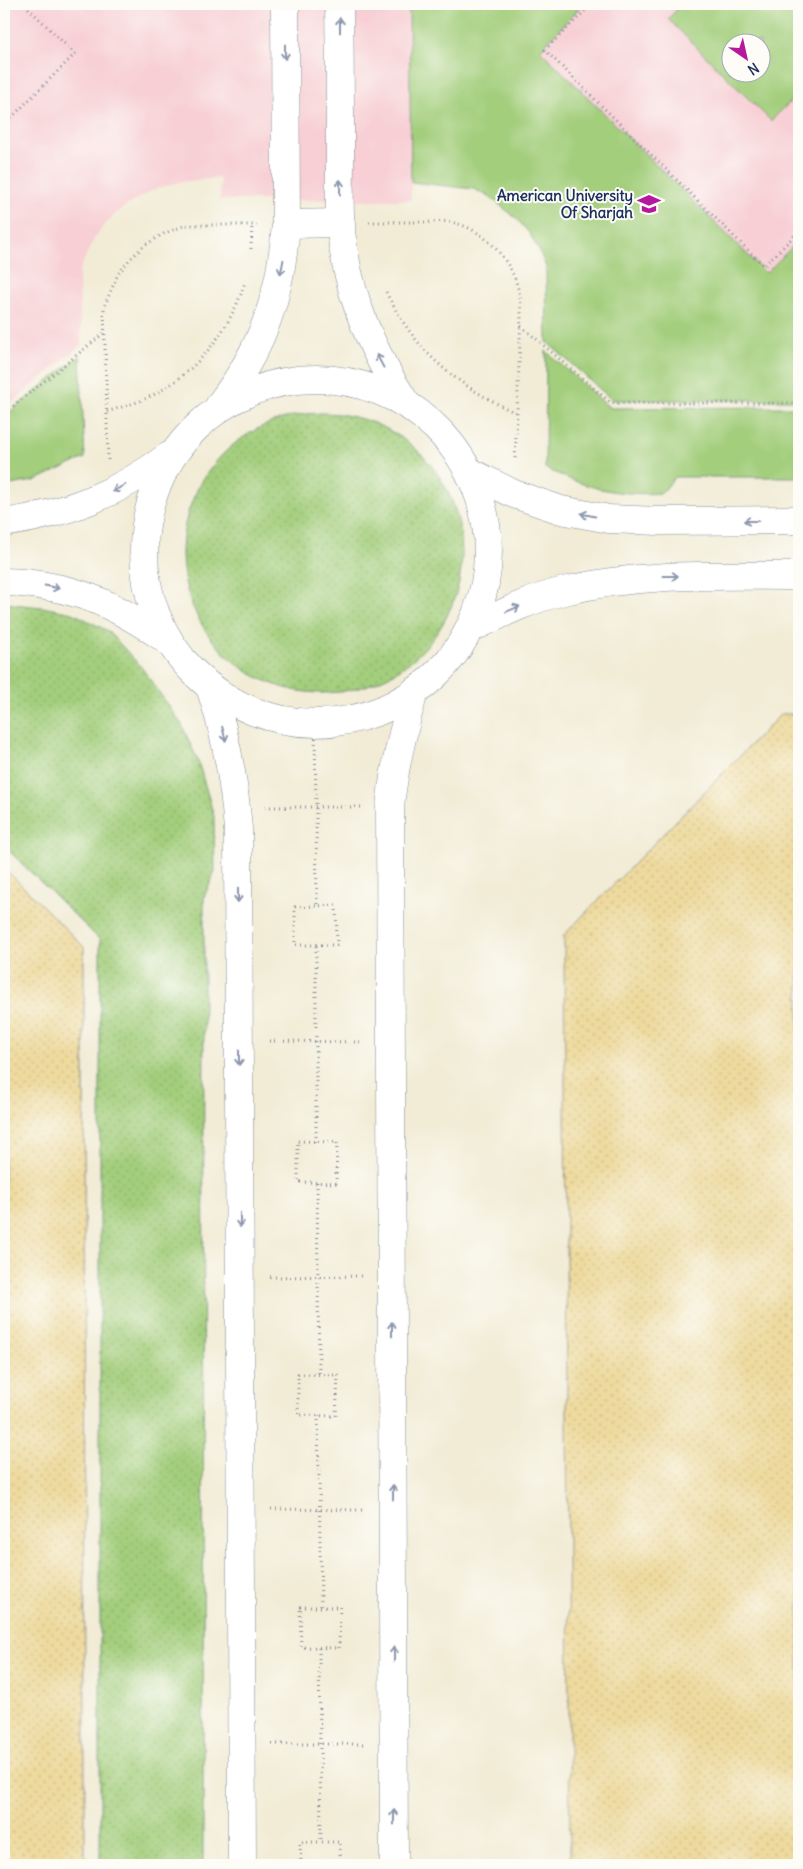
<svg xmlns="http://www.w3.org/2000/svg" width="803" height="1869" font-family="Delius,sans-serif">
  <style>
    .built { fill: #f7cfd4; fill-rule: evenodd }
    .grass { fill: url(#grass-dots); stroke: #5f7e6c }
    .sand { fill: url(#sand-dots); stroke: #84847e }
    .garden { fill: #a3ce7b; stroke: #5f7e6c; fill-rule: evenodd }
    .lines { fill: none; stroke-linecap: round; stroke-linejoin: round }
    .tertiary-casing { stroke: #868e9a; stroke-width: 29 }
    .path { stroke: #868e9a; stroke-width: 3; stroke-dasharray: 1 4; stroke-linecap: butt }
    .tertiary { stroke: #fff; stroke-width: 28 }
    .oneway { stroke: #8d97ae }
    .labels { text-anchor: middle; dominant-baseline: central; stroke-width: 4; stroke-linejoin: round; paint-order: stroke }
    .poi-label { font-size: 15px; font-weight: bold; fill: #1b2f5e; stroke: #fdfcf7; text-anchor: end }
  </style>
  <defs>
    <pattern id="grass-dots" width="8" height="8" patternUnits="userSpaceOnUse" patternTransform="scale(1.25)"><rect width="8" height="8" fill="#a3ce7b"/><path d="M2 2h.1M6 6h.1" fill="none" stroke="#8cb16d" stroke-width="1.8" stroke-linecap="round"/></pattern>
    <pattern id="sand-dots" width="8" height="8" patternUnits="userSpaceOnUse" patternTransform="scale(1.25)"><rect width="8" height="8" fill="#eeda9e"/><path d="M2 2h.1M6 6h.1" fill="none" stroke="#ccbb8a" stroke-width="1.8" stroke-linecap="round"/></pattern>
  </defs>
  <rect width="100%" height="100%" fill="#fdfcf7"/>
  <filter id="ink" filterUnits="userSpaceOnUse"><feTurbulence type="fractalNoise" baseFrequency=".02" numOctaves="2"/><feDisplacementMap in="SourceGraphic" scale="10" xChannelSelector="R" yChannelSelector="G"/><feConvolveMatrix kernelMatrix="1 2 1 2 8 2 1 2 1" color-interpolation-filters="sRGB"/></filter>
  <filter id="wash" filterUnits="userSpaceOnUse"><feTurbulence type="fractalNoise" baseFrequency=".0096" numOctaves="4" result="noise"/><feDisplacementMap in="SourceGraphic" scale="20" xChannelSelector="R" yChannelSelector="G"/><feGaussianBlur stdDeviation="1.12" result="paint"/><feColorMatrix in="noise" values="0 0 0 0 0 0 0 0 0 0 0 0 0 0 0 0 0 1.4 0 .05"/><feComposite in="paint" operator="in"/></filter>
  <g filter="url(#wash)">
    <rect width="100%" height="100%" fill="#f2ecd6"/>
    <path class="built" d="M 4,4 L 799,4 L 799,400 L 612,400 L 547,342 L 546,267 L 539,250 L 529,233 L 517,219 L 490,197 L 474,189 L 411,182 L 411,200 L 220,200 L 220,178 L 179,182 L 158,188 L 138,198 L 120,210 L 104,225 L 94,239 L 79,271 L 81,345 L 9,405 L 4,405 ZM 730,42 L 760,42 L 760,72 L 730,72 Z"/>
    <g class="grass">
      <circle cx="322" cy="553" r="140"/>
      <path d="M 4,603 L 42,607 L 73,613 L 108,631 L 142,668 L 182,725 L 198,761 L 214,816 L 215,872 L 204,897 L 203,1865 L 100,1865 L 100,940 L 4,846 Z"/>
    </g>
    <g class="sand">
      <path d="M 781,714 L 799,714 L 799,1865 L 570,1865 L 564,935 Z"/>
      <path d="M 4,868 L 84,947 L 85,1865 L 4,1865 Z"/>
    </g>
    <g class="garden">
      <path d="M 409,4 L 583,4 L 540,50 L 766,273 L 799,240 L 799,400 L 612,400 L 547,342 L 546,267 L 539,250 L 529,233 L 517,219 L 490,197 L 474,189 L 411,182 Z"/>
      <path d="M 682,4 L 799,4 L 799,93 L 771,121 L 668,19 ZM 730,42 L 760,42 L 760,72 L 730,72 Z"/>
      <path d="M 546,351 L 610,408 L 799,407 L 799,477 L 675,477 L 662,493 C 617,496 585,488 545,468 Z"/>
      <path d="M 80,356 L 85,458 L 34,481 L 4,486 L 4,411 L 11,411 Z"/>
    </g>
  </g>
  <g filter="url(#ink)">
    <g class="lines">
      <defs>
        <g id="tertiary">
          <path d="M 339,4 C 340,55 340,106 340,156 C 340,188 338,220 344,252 C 353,306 375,356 405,402"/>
          <path d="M 286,224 L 341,223"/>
          <circle cx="316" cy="551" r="172"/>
          <path d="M 220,404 C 263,348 281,295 286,224 L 285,4"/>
          <path d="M 470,472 L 514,494 L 561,510 L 609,519 L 659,521 L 799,520"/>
          <path d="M 4,523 C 69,513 116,494 169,456"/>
          <path d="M 4,582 C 71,584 114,603 168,641"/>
          <path d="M 468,630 C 499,615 530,599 564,591 C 641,572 720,576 799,576"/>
          <path d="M 210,687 C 226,734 234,780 238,829 L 242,1865"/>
          <path d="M 394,1865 L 390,807 C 394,767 403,730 414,692"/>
        </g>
      </defs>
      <use href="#tertiary" class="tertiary-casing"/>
      <g class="path">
        <path d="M 592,4 L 545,50 L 764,266 L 799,231"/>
        <path d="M 4,125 L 75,54 L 24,4"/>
        <path d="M 369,222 C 388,222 408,222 427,222 C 434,222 443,221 450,222 C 485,228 514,262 520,297 C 521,303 521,310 521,316 L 515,461"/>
        <path d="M 251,249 L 252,225"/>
        <path d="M 386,292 C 417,354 456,385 518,414"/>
        <path d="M 521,326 L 611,403 L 799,403"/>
        <path d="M 4,408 L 11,408 L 104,333"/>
        <path d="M 107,412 C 118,408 129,405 140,401 C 190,381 230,333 245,282"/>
        <path d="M 108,460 L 104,307 L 118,274 L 129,260 L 145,245 L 165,233 L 186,225 L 257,225"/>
        <path d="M 315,723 L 317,906"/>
        <path d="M 265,807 L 362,807"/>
        <path d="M 336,905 L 337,945 L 295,945 L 295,907 Z"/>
        <path d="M 269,1041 L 363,1042"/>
        <path d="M 298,1141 L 337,1142 L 336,1183 L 298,1182 Z"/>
        <path d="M 316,1142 L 316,945"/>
        <path d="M 317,1182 L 319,1375"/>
        <path d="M 270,1277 L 363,1276"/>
        <path d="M 298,1374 L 338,1375 L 336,1416 L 298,1415 Z"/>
        <path d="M 318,1415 L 321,1607"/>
        <path d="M 271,1509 L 362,1510"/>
        <path d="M 300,1607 L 340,1607 L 339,1648 L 301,1647 Z"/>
        <path d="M 319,1648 L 321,1842"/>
        <path d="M 272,1744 L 363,1744"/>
        <path d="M 301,1865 L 300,1842 L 340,1842 L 340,1865"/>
      </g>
      <use href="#tertiary" class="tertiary"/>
    </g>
    <defs><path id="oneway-shaft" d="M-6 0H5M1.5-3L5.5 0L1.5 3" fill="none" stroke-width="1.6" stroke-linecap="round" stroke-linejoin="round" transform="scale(1.25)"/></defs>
    <g class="oneway">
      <use href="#oneway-shaft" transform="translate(340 25) rotate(-90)"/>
      <use href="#oneway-shaft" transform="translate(285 52) rotate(90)"/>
      <use href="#oneway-shaft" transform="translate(340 187) rotate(-90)"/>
      <use href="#oneway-shaft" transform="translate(282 267) rotate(101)"/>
      <use href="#oneway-shaft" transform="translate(380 361) rotate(-118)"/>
      <use href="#oneway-shaft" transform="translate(119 488) rotate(151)"/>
      <use href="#oneway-shaft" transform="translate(588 515) rotate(-169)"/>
      <use href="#oneway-shaft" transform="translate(751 521) rotate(180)"/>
      <use href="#oneway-shaft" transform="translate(671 576)"/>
      <use href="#oneway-shaft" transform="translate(52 587) rotate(11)"/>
      <use href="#oneway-shaft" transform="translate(513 609) rotate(-23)"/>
      <use href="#oneway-shaft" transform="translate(224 734) rotate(76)"/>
      <use href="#oneway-shaft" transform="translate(238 895) rotate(90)"/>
      <use href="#oneway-shaft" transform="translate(239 1058) rotate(90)"/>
      <use href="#oneway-shaft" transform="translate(240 1220) rotate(90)"/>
      <use href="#oneway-shaft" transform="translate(392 1329) rotate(-90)"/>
      <use href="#oneway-shaft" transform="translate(393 1492) rotate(-90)"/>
      <use href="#oneway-shaft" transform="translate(394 1654) rotate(-90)"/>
      <use href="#oneway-shaft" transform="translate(394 1817) rotate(-90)"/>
    </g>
  </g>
  <defs>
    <symbol id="university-bare" viewBox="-9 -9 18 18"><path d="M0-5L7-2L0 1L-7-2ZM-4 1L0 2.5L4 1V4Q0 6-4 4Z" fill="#b5179e" stroke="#fdfcf7" stroke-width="2.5" paint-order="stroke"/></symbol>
  </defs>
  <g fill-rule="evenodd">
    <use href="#university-bare" x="633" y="188" width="32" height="32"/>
  </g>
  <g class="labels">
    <g class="poi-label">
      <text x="633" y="195">American University<tspan x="633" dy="17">Of Sharjah</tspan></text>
    </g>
  </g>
  <rect width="803" height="1869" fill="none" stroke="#fdfcf7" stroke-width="20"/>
  <g transform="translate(746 58) rotate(146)"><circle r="24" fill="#fdfcf7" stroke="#a3aaba"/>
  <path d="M0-4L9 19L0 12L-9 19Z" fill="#b5179e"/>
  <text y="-8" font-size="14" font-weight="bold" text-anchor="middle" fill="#1b2f5e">N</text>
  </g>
</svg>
